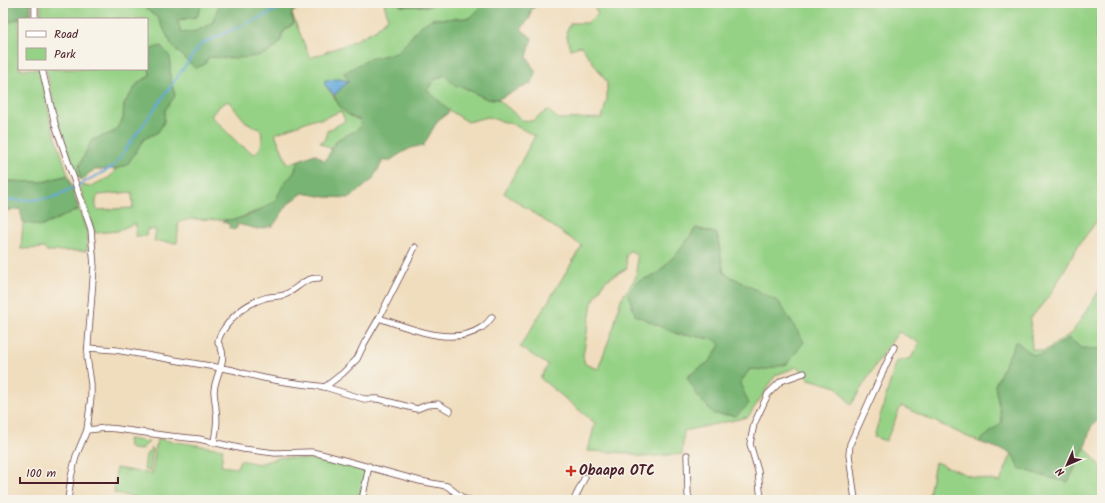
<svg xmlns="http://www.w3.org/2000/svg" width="1105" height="503" font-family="Kalam,sans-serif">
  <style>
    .green { fill: #96d286; stroke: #707858; fill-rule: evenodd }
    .forest { fill: #78b473; stroke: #616a4f }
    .water { fill: #64a9da; stroke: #576482 }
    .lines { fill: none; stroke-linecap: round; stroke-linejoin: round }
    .stream { stroke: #64a9da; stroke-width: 2 }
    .minor-casing { stroke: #633c41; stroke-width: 7 }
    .minor { stroke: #fff; stroke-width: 5.5 }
    .poi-dot { fill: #c8321e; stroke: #f7f3e8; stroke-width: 1.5 }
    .labels { text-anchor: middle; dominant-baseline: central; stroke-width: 3; stroke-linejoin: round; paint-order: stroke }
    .poi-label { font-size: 14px; font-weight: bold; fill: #4a1f2b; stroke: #f7f3e8; text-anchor: start }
  </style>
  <rect width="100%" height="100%" fill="#f7f3e8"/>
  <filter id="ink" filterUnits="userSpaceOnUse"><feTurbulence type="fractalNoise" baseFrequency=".025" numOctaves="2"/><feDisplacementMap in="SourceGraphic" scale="8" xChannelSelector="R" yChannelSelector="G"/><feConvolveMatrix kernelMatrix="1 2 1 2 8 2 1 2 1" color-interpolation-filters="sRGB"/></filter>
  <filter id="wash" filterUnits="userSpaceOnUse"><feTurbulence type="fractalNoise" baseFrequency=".012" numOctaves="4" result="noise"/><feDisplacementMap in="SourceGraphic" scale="16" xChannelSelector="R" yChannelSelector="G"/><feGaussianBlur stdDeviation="0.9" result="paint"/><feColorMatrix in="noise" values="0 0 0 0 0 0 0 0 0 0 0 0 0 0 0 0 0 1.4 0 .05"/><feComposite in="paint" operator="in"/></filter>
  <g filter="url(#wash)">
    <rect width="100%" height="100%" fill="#f0ddbd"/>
    <g class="green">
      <path d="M 41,3 L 139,3 L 158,18 L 173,47 L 204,65 L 209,57 L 227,58 L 254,56 L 280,42 L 283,33 L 294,23 L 291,13 L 301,3 L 303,3 L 292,14 L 310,58 L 350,43 L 375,30 L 388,18 L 384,3 L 397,3 L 401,6 L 429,6 L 435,3 L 485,3 L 470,18 L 432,19 L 396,53 L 385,56 L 344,73 L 349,81 L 339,79 L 325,85 C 338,100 340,114 360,120 L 361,125 L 357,130 L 337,140 L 331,149 L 320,143 L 326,138 L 327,131 L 345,121 L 341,111 L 322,119 L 313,119 L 275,134 L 288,164 L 299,160 L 293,174 L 285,182 L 275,201 L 267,207 L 237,219 L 224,220 L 191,219 L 179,222 L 177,243 L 154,241 L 156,230 L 147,229 L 146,236 L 135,236 L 136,223 L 117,231 L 95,233 L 80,188 L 82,185 L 89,187 L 110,177 L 116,169 L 127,165 L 144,139 L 158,132 L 164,122 L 165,110 L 175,96 L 170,77 L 170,57 L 149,63 L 150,76 L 139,82 L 124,103 L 123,119 L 114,132 L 92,140 L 79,166 L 80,179 L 77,176 L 59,126 L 46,69 L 147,69 L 147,19 L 41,19 ZM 228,101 L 246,122 L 261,130 C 262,140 264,148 254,154 L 239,144 L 211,116 L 218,107 ZM 132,192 L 133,208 L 98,210 L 96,208 C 96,203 95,198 99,195 Z"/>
      <path d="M 202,3 L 220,3 L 212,23 L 197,31 L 182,34 L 177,20 L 197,17 Z"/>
      <path d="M 592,3 L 1102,3 L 1102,9 L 1098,15 L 1096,41 L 1102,45 L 1102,214 L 1078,246 L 1050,295 L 1030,319 L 1032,349 L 1044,351 L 1072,333 L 1102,286 L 1102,349 L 1081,348 L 1069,338 L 1044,354 L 1032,355 L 1016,341 L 995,385 L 1002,422 L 979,442 L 901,406 L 886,441 L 874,437 L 896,362 L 911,358 L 919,343 L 899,332 L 883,353 L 851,405 L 837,387 L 809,379 L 797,367 L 776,375 L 748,417 L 684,431 L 682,454 L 642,457 L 628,453 L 588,451 L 595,423 L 540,378 L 548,365 L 520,347 L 582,246 L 504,193 L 535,136 L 512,124 L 487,117 L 468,122 L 449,110 L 427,90 L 433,80 L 445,75 L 461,86 L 487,99 L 498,99 L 522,120 L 532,121 L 548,110 L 558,119 L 602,118 L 607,99 L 607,82 L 581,46 L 570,49 L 566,32 L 571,23 L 587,23 L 598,14 ZM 696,228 L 717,234 L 724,273 L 744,284 L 764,370 L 750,369 L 740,383 L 687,377 L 710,361 L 720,345 L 714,339 L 677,334 L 637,282 L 657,274 L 680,250 ZM 630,250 L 637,256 L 636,277 L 621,299 L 613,329 L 598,369 L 585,364 L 583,356 L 592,303 L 605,281 L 627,268 L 626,256 Z"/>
      <path d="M 31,13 L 31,19 L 19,19 L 19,69 L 40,69 L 50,119 L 68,175 L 43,182 L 3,181 L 3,25 Z"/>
      <path d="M 79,209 L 88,236 L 87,251 L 46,251 L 44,248 L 21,249 L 23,222 L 42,226 Z"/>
      <path d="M 128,439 L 149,442 L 140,450 L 132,449 L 129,447 Z"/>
      <path d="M 157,439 L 223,449 L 221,466 L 237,468 L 240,460 L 258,464 L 281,457 L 338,462 L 366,469 L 359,500 L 140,500 L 138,498 L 114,493 L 116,468 L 152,474 Z"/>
      <path d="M 1085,447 L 1102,468 L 1102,500 L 928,500 L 935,462 L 970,476 L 1000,482 L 1012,453 L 1068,482 Z"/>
      <path d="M 152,448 L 153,449 L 150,471 L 144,470 L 146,455 Z"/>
    </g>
    <g class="forest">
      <path d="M 3,3 L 31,3 L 31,13 L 3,25 Z"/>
      <path d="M 139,3 L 170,3 L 172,5 L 182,3 L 202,3 L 197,17 L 177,20 L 182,33 L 197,31 L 212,23 L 220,3 L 301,3 L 291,13 L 294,23 C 291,26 285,29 282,33 C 281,36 282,40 280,42 C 269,62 228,58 209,57 L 204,65 L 195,68 L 173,47 L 158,18 Z"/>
      <path d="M 397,3 L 435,3 L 429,6 L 401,6 Z"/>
      <path d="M 485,3 L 540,3 L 531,10 L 530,18 L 521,29 L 532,38 L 527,57 L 536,73 L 532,83 L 498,99 L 487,99 L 461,86 L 456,87 L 445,75 L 434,80 L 427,90 L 449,110 L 448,113 L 438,120 L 423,146 C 411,145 399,155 389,161 L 384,159 L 372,180 L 350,198 L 325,197 L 303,193 L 288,204 L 273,226 L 258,229 L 237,224 L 237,228 L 233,230 L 230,228 L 229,224 L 223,222 L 224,220 L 237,219 L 254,213 L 275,201 L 285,182 L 293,174 L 299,160 L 315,154 L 325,161 L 337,140 L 357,130 L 361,125 L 360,120 C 347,116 339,109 334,95 L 349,81 L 344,73 L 368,59 L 396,53 L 408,41 L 419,27 L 432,19 L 470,18 Z"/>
      <path d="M 161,46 L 170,57 L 170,77 L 175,96 L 165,110 L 164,122 L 158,132 L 144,139 L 127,165 L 116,169 L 95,170 L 89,173 L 83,180 L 80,179 L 79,166 L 92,140 L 114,132 L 123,119 L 124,104 L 139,82 L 150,76 L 149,63 L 151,49 Z"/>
      <path d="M 68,175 L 79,209 L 42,226 L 23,222 L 20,209 L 3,211 L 3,181 L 43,182 Z"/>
      <path d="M 696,228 L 717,234 L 724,273 L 779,302 L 804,342 L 787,364 L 764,370 L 750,369 L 740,383 L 749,404 L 736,416 L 714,414 L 697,395 L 687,377 L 710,361 L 720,345 L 714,339 L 677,334 L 635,315 L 628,294 L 637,282 L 657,274 L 680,250 Z"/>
      <path d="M 1069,338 L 1081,348 L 1102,349 L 1102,416 L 1091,427 L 1085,447 L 1068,482 L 1050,478 L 1019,468 L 1012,453 L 979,442 L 1002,422 L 995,385 L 1016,341 L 1032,355 L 1044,354 Z"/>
    </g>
    <path class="water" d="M 339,79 L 349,81 L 334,95 L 325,85 L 325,80 Z"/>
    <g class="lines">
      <path class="stream" d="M 3,200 L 32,200 L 55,197 L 113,167 L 201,44 L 292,3"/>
    </g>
  </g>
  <g filter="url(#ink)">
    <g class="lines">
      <defs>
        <g id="minor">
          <path d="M 35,3 L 35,19"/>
          <path d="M 42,69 L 55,124 L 91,229 L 94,267 L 87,357 L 91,384 L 91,397 L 87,430 L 76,456 L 71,477 L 68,500"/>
          <path d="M 379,318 C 409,328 453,347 481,328 C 485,326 489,321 492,317"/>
          <path d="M 88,348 L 116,350 L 233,370 C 263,380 294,383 325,387 L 343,373 L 357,359 L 364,344 L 379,318 L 415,247"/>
          <path d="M 325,387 L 364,399 L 378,399 L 417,409 L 427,405 L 438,404 L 450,411"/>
          <path d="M 87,430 L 106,428 L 117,429 L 169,436 L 199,439 L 243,449 L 275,453 L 311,452 L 321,454 L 420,481 L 447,486 L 464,499 L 470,500"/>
          <path d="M 214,441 C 216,431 218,421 216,410 C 216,404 214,397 214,391 C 215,374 230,358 218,343 C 218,336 222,332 226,326 C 236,312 248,303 265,298 C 271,296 278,297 284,295 C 297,290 304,277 319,278"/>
          <path d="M 687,455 L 688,495 L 690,500"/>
          <path d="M 362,500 L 369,466"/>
          <path d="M 574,500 L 585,477"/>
          <path d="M 761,500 L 758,471 L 750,444 L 754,424 L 768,394 L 781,381 L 804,373"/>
          <path d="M 855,500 L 849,455 L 850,444 L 894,347"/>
        </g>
      </defs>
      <use href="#minor" class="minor-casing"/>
      <use href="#minor" class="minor"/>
    </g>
  </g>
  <path class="poi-dot" d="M569 465h4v4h4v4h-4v4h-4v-4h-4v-4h4z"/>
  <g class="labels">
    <g class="poi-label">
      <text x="579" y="471">Obaapa OTC</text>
    </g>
  </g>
  <rect width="1105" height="503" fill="none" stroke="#f7f3e8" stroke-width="16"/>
  <rect x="18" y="18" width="130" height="52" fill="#f7f3e8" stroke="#b29e9c"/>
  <rect x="26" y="31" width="20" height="6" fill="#ffffff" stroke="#b29e9c"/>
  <text x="54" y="38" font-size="12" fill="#4a1f2b">Road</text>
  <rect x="26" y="48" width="20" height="12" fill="#96d286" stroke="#b29e9c"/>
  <text x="54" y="58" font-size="12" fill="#4a1f2b">Park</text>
  <g transform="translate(1067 465) rotate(225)" stroke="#f7f3e8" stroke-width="3" paint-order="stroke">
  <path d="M0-3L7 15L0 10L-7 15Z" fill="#4a1f2b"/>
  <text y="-6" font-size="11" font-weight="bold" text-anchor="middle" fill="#4a1f2b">N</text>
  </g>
  <path d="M20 477v6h98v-6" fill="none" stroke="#4a1f2b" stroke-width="2"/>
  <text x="26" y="477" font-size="12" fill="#4a1f2b" stroke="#f7f3e8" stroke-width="3" paint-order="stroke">100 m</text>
</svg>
